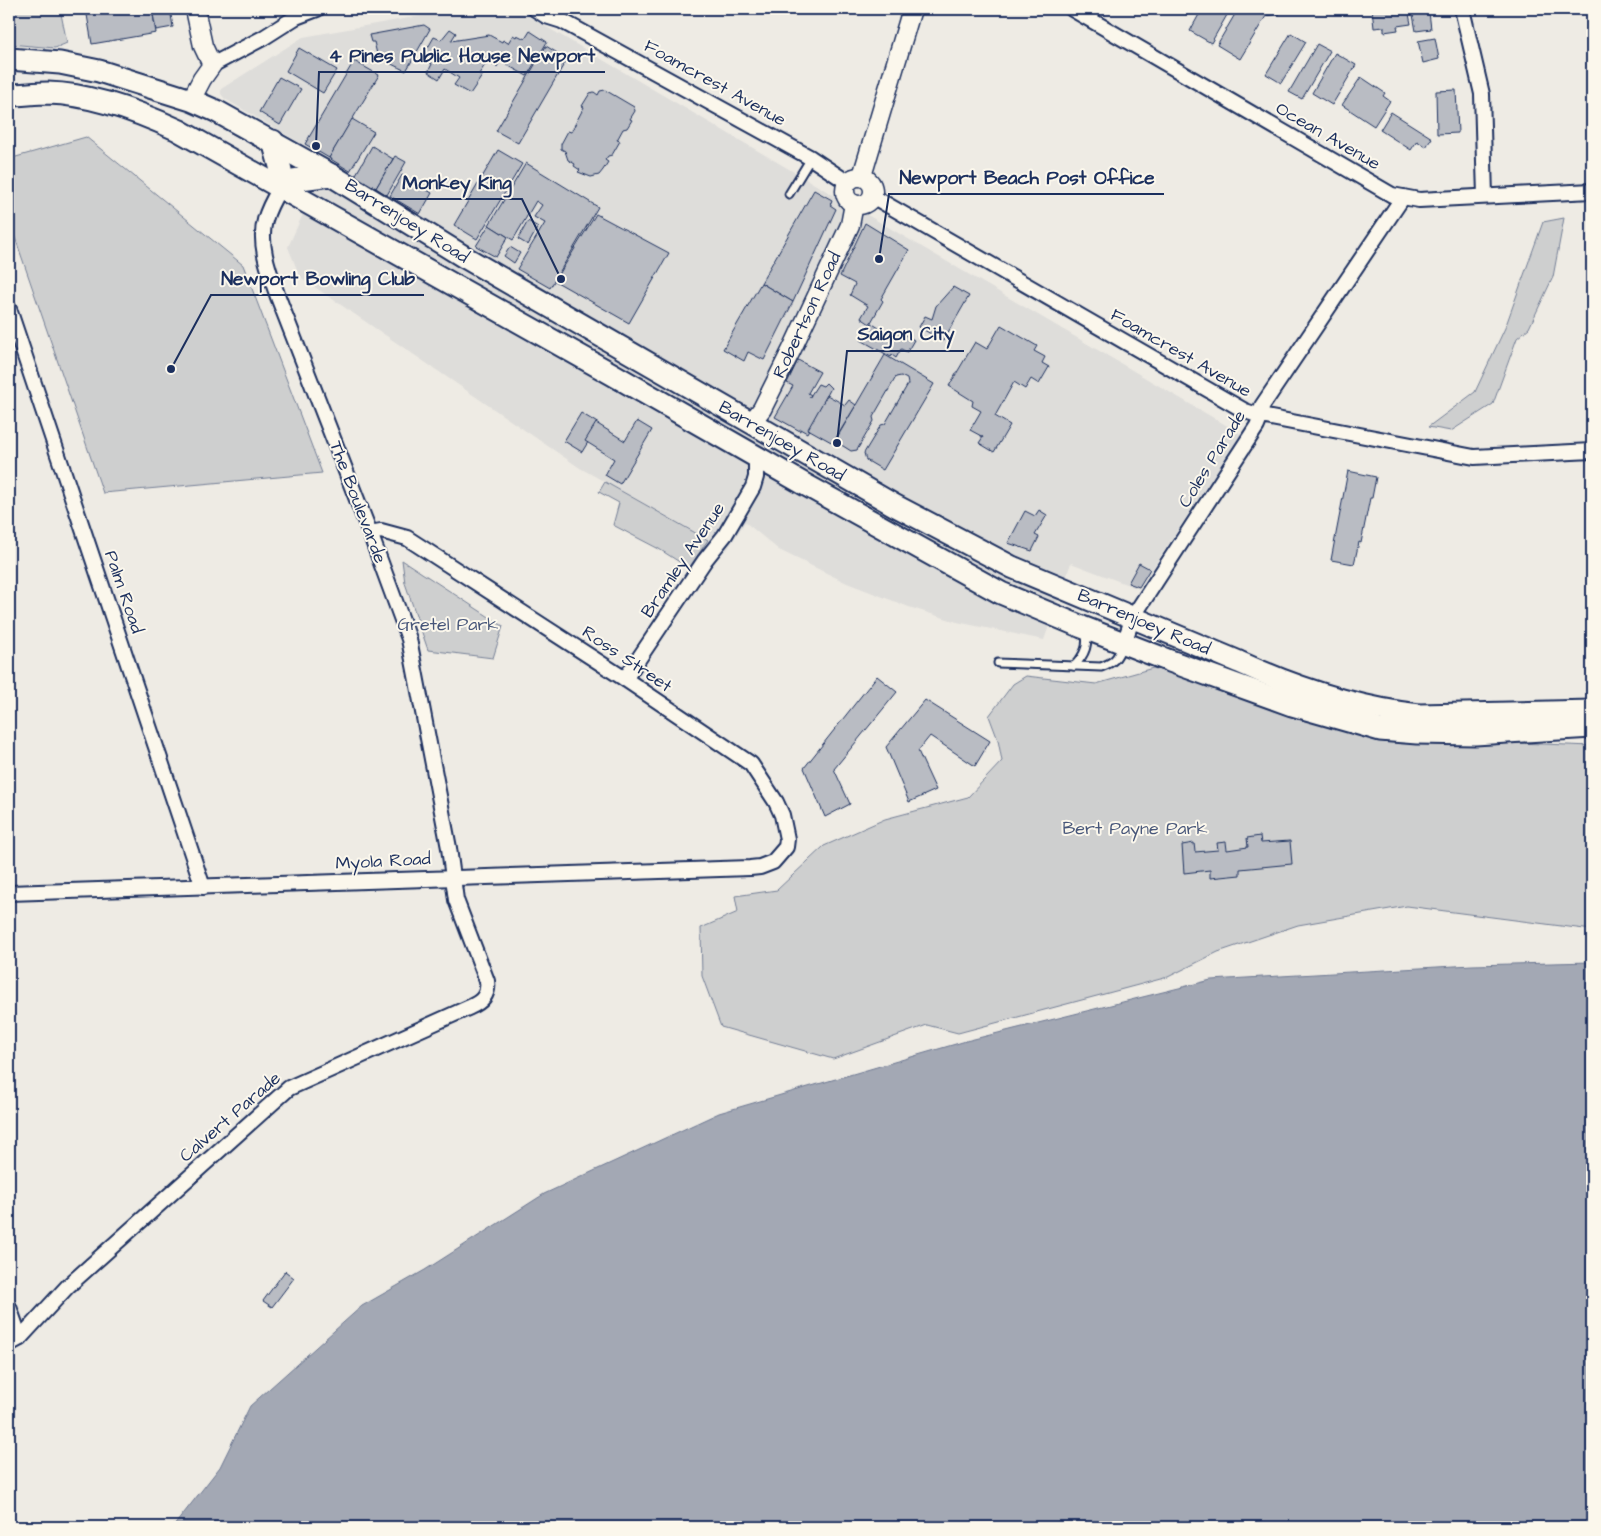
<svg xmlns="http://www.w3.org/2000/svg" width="1601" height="1536" font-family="'Architects Daughter',sans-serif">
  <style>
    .built { fill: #deddda }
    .green { fill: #cecfcf; stroke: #747f96 }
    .water { fill: #a3a8b4; stroke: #6d7892 }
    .building { fill: #b9bcc3; stroke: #1b2f5e }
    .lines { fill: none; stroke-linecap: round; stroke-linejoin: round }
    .service-casing { stroke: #1b2f5e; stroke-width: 11 }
    .minor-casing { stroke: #1b2f5e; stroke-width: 18 }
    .tertiary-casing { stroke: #1b2f5e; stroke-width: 21 }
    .primary-casing { stroke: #1b2f5e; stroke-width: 25 }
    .service { stroke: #fbf7ec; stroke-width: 7 }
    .minor { stroke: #fbf7ec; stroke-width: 14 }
    .tertiary { stroke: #fbf7ec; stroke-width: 18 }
    .primary { stroke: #fbf7ec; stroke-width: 21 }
    .labels { text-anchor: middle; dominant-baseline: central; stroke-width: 4; stroke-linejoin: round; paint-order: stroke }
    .street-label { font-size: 18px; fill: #1b2f5e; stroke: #fbf7ec }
    .park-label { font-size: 18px; fill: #48577a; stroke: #fbf7ec }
    .leader { fill: none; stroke: #1b2f5e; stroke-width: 2 }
    .callout-dot { fill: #1b2f5e; stroke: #fbf7ec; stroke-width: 2 }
    .callout-label { font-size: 19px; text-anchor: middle; font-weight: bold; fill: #1b2f5e; stroke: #fbf7ec; stroke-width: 4; stroke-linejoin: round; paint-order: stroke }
  </style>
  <rect width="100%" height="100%" fill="#eeebe4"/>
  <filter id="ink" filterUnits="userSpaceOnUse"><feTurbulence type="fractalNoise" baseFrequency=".02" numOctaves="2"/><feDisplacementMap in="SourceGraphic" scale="10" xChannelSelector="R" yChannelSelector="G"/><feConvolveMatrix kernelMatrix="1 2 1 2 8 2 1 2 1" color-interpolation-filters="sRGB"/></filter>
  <g filter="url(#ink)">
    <path class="built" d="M 459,9 L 516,9 L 1241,434 L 1139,589 L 1071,563 L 1044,640 L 957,622 L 909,607 L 847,583 L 779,550 L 745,522 L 727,550 L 580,468 L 300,277 L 288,247 L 328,159 L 225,99 L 221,94 L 221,89 L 303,37 Z"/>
    <g class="green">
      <path d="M 9,9 L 60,9 L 67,43 L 55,48 L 9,44 Z"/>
      <path d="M 86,137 L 243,265 L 322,473 L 103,493 L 9,220 L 9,159 Z"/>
      <path d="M 1564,218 L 1553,277 L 1529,328 L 1517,338 L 1493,404 L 1451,431 L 1428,427 L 1475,392 L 1505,328 L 1543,222 Z"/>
      <path d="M 605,482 L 708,540 L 689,568 L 659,549 L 613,525 L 619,503 L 599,492 Z"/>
      <path d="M 402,560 L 503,626 L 493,658 L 428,650 L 405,583 Z"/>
      <path d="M 1153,668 L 1394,738 L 1592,746 L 1592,930 L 1407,906 L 1298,925 L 1218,952 L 1168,977 L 958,1033 L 927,1025 L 833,1059 L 721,1027 L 702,976 L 701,928 L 738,912 L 735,896 L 777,890 L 824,846 L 885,819 L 968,797 L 1002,761 L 998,740 L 989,716 L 1013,684 L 1026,676 L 1096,684 Z"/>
    </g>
    <path class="water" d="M 1592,962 L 1592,1527 L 173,1527 L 220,1467 L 250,1406 L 362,1306 L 425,1270 L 544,1194 L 719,1113 L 966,1041 L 1211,980 L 1472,965 Z"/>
    <g class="building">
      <path d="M 86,9 L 152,9 L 156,33 L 92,44 Z"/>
      <path d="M 152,9 L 170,9 L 173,27 L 156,30 Z"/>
      <path d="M 1202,9 L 1216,9 L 1227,15 L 1211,43 L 1190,31 Z"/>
      <path d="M 1238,9 L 1280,9 L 1280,14 L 1266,16 L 1240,59 L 1217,45 Z"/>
      <path d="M 1372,9 L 1408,9 L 1411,24 L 1397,26 L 1398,30 L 1384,32 L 1384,27 L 1374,28 Z"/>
      <path d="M 1429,12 L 1431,29 L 1416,31 L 1413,15 Z"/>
      <path d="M 424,25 L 430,29 L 406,71 L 381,59 L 382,57 L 377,54 L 374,42 L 371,42 L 369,35 Z"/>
      <path d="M 450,29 L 456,33 L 451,41 L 489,35 L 502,42 L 503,40 L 508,43 L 513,35 L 516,37 L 517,35 L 525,39 L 530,31 L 547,42 L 527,76 L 500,61 L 497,67 L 487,62 L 479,74 L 482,76 L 470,94 L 454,85 L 459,78 L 445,69 L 439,79 L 428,72 L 432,64 L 422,58 L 434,37 L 441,40 Z"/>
      <path d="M 1291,33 L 1306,42 L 1281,83 L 1266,74 Z"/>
      <path d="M 1435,38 L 1439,59 L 1423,63 L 1418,41 Z"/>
      <path d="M 1317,44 L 1330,51 L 1302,99 L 1289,92 Z"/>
      <path d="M 546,46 L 567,59 L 518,143 L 496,131 Z"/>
      <path d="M 299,48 L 337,70 L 323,93 L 286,71 Z"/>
      <path d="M 1335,53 L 1356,65 L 1332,105 L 1312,93 Z"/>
      <path d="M 354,61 L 379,75 L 329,158 L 305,144 Z"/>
      <path d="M 279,77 L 301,89 L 280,125 L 259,112 Z"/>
      <path d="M 1361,77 L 1385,93 L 1383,96 L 1390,101 L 1374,126 L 1342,105 Z"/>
      <path d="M 605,90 L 634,107 L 635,111 L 630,119 L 632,120 L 627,128 L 623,129 L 617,140 L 620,141 L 612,155 L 608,156 L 605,160 L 608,162 L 603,170 L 599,175 L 591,177 L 578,172 L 580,170 L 574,166 L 575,164 L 568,160 L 565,151 L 561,149 L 561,144 L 568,131 L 571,132 L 584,107 L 582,106 L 590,93 L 594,92 L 598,95 L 600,91 Z"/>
      <path d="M 1456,90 L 1458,133 L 1437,134 L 1436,91 Z"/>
      <path d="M 1391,112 L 1432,138 L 1426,147 L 1417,141 L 1411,150 L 1380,130 Z"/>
      <path d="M 352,119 L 374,132 L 350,171 L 329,158 Z"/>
      <path d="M 372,146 L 393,159 L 376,188 L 355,176 Z"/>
      <path d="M 498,150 L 522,164 L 477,239 L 454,225 Z"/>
      <path d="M 395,156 L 406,162 L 387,195 L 376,188 Z"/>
      <path d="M 526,163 L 598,207 L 550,288 L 517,269 L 545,223 L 534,217 L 542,205 L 536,201 L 513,240 L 489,225 Z"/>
      <path d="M 402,175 L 432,193 L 420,214 L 390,196 Z"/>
      <path d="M 814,190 L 832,200 L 830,205 L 836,209 L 793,302 L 761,283 Z"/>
      <path d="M 596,214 L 669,253 L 629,323 L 555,281 Z"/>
      <path d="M 528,221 L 538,227 L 528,245 L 518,239 Z"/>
      <path d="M 865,223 L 909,250 L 881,299 L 883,301 L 870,324 L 861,318 L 868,306 L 850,295 L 855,284 L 840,276 Z"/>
      <path d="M 489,225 L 508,237 L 496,257 L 476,246 Z"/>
      <path d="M 510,247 L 520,253 L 514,263 L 504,256 Z"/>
      <path d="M 761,283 L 793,302 L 764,360 L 748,352 L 744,361 L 723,349 Z"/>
      <path d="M 953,287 L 969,296 L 943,341 L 919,327 L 925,316 L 932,319 L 936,306 Z"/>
      <path d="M 871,323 L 879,328 L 877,331 L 891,338 L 896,330 L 914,340 L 907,352 L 901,349 L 896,358 L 892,355 L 891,357 L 861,340 Z"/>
      <path d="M 1001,325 L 1037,346 L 1034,351 L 1045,357 L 1042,363 L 1049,367 L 1039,384 L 1031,379 L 1025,389 L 1014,382 L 995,416 L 1010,425 L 994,452 L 979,443 L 983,437 L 970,430 L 981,411 L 972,406 L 973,401 L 949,386 L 975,342 L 987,349 Z"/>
      <path d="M 885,355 L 934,384 L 883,470 L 866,460 L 864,453 L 881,425 L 885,424 L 908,384 L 907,379 L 901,376 L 896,377 L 873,417 L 874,421 L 857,450 L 851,451 L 835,441 Z"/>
      <path d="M 798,360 L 820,372 L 808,393 L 811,395 L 809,398 L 818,384 L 823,386 L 826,383 L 831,388 L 807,433 L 800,429 L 800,431 L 775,417 L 793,386 L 787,383 Z"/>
      <path d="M 827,395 L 845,405 L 849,400 L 856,405 L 833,443 L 808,429 Z"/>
      <path d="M 581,413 L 599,424 L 582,452 L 564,441 Z"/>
      <path d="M 637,421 L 652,430 L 620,484 L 605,475 L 614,459 L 585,441 L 596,423 L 625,441 Z"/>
      <path d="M 1348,471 L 1376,477 L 1372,498 L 1370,498 L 1361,543 L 1359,542 L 1354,564 L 1331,560 Z"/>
      <path d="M 1039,510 L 1047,515 L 1035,535 L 1039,537 L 1032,551 L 1008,543 L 1025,511 L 1035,516 Z"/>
      <path d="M 1139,563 L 1150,569 L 1139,587 L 1128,583 Z"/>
      <path d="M 877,676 L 897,692 L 834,769 L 850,804 L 825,817 L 804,768 Z"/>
      <path d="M 925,700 L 990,741 L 975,766 L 930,736 L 918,751 L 936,790 L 909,802 L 886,747 Z"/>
      <path d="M 1260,836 L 1261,843 L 1290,841 L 1292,864 L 1240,869 L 1240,875 L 1210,878 L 1210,870 L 1184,873 L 1182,845 L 1194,843 L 1195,852 L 1218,850 L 1217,843 L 1226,842 L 1227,850 L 1248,847 L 1247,838 Z"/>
      <path d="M 285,1271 L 294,1278 L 272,1307 L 263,1301 Z"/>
    </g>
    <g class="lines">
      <defs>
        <g id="service">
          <path d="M 789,194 L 811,158"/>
          <path d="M 998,663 L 1101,667 C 1114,662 1117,659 1122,646"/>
          <path d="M 1074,666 C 1083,657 1090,646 1085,633"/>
        </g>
        <g id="minor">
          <path d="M 535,9 L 546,16 L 562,21 L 811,158 L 847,182"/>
          <path d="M 1072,9 L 1392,195 L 1419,200 L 1592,191"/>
          <path d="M 1462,9 L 1482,94 L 1485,196"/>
          <path d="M 212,65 L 263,38 L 296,17 L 317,9"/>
          <path d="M 872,196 L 1245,411 L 1261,416 L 1474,457 L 1592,451"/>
          <path d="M 9,309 L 203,887"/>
          <path d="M 1124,643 L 1133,617 L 1140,606 L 1257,426 L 1261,416 L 1262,406 L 1403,197"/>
          <path d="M 625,679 L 705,560 L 725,535 L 753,487 L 756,477 L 756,457"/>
          <path d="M 9,893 L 750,868 L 760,867 L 773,862 L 786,847 L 787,839 L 782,815 L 776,802 L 751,764 L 625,679 L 407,538 L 381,531 L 370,533"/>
          <path d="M 9,1307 L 20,1338"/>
          <path d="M 9,1344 L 20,1338 L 68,1286 L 289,1088 L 470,1007 C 482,1002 489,995 487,981 L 456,900 L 449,848 L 409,639 L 370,533 L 278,297 C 270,274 258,245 265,220 C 268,209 274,198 280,188"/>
        </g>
        <g id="tertiary">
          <path d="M 191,100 L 202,79 L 212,65 L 203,46 L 195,9"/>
          <path d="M 862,176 L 912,9"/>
          <circle cx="859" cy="191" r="14"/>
          <path d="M 751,423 L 762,409 L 792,349 L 850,225 L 854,204"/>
        </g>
        <g id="primary">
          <path d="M 9,59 L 60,63 L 99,71 L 191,100 L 216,111 L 331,175 L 466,258 L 894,505 L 1012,567 L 1239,662 C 1296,688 1356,708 1419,715 L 1592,711"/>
          <path d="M 9,95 C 22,95 35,93 48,93 C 91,94 139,112 178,130 L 612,374 L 804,484 L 1001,593 L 1082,627 L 1170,661 L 1292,705 L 1380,730 L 1417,733 L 1475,734 L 1592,727"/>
          <path d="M 273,141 L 281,170 L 280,188"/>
          <path d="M 280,188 L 293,180 L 331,175"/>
        </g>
      </defs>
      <use href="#service" class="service-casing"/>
      <use href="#minor" class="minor-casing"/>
      <use href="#tertiary" class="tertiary-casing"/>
      <use href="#primary" class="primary-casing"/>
      <use href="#service" class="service"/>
      <use href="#minor" class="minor"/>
      <use href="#tertiary" class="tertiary"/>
      <use href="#primary" class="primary"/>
    </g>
  </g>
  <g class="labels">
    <g class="street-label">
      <text transform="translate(715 83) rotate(29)">Foamcrest Avenue</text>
      <text transform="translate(1328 136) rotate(30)">Ocean Avenue</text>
      <text transform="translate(407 221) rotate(32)">Barrenjoey Road</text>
      <text transform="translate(807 315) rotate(-65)">Robertson Road</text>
      <text transform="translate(1181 353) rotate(30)">Foamcrest Avenue</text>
      <text transform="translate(782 441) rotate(30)">Barrenjoey Road</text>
      <text transform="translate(1212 459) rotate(-58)">Coles Parade</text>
      <text transform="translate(358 502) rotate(69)">The Boulevarde</text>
      <text transform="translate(683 560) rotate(-56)">Bramley Avenue</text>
      <text transform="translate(124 592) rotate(71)">Palm Road</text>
      <text transform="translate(1144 622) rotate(23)">Barrenjoey Road</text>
      <text transform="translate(627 659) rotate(34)">Ross Street</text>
      <text transform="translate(383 861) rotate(-3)">Myola Road</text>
      <text transform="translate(230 1117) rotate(-41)">Calvert Parade</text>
    </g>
    <g class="park-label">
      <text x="448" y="624">Gretel Park</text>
      <text x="1135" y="828">Bert Payne Park</text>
    </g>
  </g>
  <path class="leader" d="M316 146L319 72H605M879 259L889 194H1164M561 279L522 199H392M171 369L211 295H424M837 443L847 351H964"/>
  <g class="callout-dot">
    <circle cx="316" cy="146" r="5"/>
    <circle cx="879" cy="259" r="5"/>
    <circle cx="561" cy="279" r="5"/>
    <circle cx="171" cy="369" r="5"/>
    <circle cx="837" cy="443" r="5"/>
  </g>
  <g class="callout-label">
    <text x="462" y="62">4 Pines Public House Newport</text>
    <text x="1027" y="184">Newport Beach Post Office</text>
    <text x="457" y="189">Monkey King</text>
    <text x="318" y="285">Newport Bowling Club</text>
    <text x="906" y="340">Saigon City</text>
  </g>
  <rect width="1601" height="1536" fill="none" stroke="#fbf7ec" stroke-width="30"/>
  <rect x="15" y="15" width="1571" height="1506" fill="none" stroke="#1b2f5e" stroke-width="2" filter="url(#ink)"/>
</svg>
